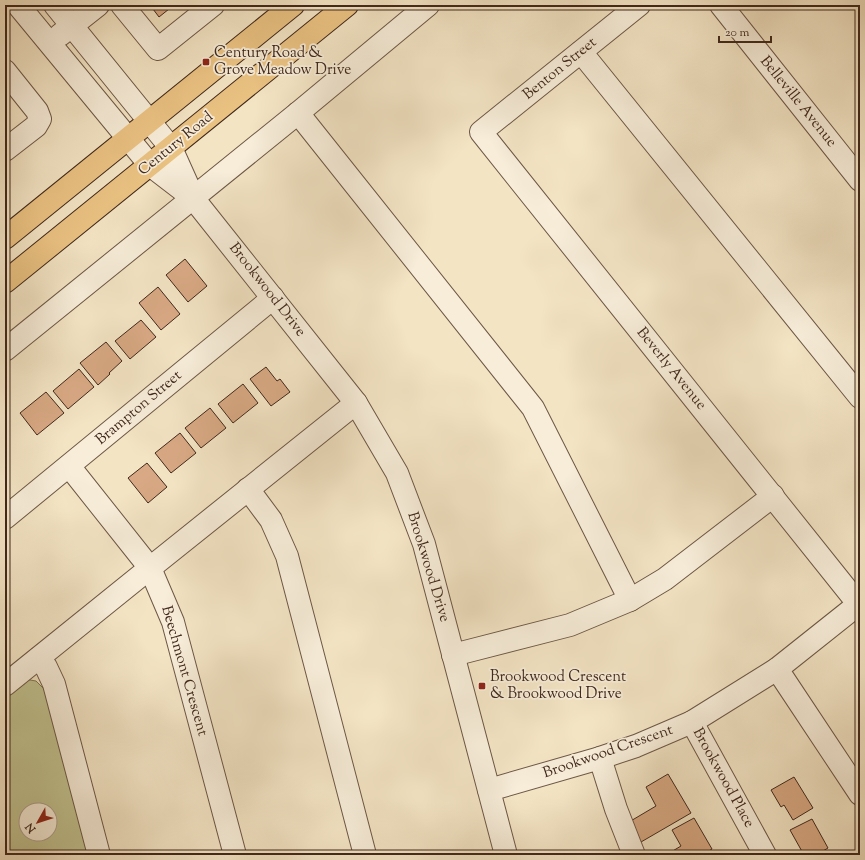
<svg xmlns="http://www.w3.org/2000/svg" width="865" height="860" font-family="'Sorts Mill Goudy',serif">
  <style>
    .green { fill: #c1c290; stroke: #807556; fill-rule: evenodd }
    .building { fill: #d8a984; stroke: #40281c }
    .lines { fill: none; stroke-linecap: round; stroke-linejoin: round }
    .minor-casing { stroke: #6d5746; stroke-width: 24 }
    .major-casing { stroke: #40281c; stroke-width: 24 }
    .minor { stroke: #f7edd9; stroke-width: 22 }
    .major { stroke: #eac282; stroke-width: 22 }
    .poi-dot { fill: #8f2418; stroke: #f7edd9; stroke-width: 1.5 }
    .labels { text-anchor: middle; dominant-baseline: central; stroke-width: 3.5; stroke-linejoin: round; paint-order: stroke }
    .poi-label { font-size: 15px; fill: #40281c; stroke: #f7edd9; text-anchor: start }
    .street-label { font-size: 15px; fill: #40281c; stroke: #f7edd9 }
  </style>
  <rect width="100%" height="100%" fill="#f3e4c4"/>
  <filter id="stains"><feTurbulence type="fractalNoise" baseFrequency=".005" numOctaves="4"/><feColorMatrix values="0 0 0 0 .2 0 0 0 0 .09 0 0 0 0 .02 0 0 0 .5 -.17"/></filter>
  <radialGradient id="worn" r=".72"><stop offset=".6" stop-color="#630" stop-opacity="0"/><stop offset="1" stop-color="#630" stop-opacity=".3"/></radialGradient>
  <path class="green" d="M 24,679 L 36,681 L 45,690 L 92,855 L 5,855 L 5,693 ZM 26,810 L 50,810 L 50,834 L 26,834 Z"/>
  <g class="building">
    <path d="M 150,5 L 174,5 L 159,17 Z"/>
    <path d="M 185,259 L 207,286 L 188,302 L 166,275 Z"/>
    <path d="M 158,287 L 180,314 L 161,330 L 139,303 Z"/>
    <path d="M 141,320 L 156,337 L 130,359 L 115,341 Z"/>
    <path d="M 106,342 L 122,361 L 109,373 L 110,374 L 98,385 L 80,363 Z"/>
    <path d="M 266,367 L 277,381 L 280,379 L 290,392 L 271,406 L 250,379 Z"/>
    <path d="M 79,369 L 94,387 L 68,409 L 53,391 Z"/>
    <path d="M 243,384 L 258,403 L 233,423 L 218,404 Z"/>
    <path d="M 46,392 L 64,413 L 37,435 L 20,413 Z"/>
    <path d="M 210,408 L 226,428 L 201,448 L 185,428 Z"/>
    <path d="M 180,433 L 196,453 L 171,473 L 155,453 Z"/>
    <path d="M 147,463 L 167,487 L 148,503 L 128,478 Z"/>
    <path d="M 668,774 L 691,813 L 641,842 L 629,822 L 656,806 L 646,787 Z"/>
    <path d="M 794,777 L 813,808 L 793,820 L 784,805 L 781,807 L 771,790 Z"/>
    <path d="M 694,818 L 712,849 L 702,855 L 672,855 L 671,852 L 681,846 L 672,830 Z"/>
    <path d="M 812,819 L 828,848 L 816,855 L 804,855 L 790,830 Z"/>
  </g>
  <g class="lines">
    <defs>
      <g id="minor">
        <path d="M 18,5 L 150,165 L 193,198 L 356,403 L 397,473 L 424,544 L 506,855"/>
        <path d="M 55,5 L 171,148 L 193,197"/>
        <path d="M 122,5 L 158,49 L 213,5"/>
        <path d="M 639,5 L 481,132 L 860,606"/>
        <path d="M 721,5 L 860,180"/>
        <path d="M 60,35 L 98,5"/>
        <path d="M 581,52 L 860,397"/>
        <path d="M 5,71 L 37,111 L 40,119 L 36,126 L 5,150"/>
        <path d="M 298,113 L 533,408 L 630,600"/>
        <path d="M 5,350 L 298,113 L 428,5"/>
        <path d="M 69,466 L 150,568 L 173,622 L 235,855"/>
        <path d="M 248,489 L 271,520 L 287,556 L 365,855"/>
        <path d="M 5,518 L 273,298"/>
        <path d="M 453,655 L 570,625 L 630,600 L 665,579 L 773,496"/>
        <path d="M 39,658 L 46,667 L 54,684 L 99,855"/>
        <path d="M 777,669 L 860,794"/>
        <path d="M 5,685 L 150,568 L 356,403"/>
        <path d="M 692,722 L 765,855"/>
        <path d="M 600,758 L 616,809 L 634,855"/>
        <path d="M 489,790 L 600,758 L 636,746 L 692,722 L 777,669 L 860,603"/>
      </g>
      <g id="major">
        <path d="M 5,238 L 293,5"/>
        <path d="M 5,282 L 347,5"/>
      </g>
    </defs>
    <use href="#minor" class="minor-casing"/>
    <use href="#major" class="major-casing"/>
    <use href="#minor" class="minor"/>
    <use href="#major" class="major"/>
  </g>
  <g class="poi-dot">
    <rect x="202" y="58" width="8" height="8" rx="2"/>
    <rect x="478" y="682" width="8" height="8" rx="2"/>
  </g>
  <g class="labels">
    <g class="poi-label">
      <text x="214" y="53">Century Road &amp;<tspan x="214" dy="17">Grove Meadow Drive</tspan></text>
      <text x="490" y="677">Brookwood Crescent<tspan x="490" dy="17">&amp; Brookwood Drive</tspan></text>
    </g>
    <g class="street-label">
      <text transform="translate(560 69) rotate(-39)">Benton Street</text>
      <text transform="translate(798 102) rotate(51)">Belleville Avenue</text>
      <text transform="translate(176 144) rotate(-39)">Century Road</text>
      <text transform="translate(267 290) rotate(52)">Brookwood Drive</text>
      <text transform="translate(671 369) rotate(51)">Beverly Avenue</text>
      <text transform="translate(139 408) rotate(-40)">Brampton Street</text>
      <text transform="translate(428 567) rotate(73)">Brookwood Drive</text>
      <text transform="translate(184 671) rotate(74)">Beechmont Crescent</text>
      <text transform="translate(608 752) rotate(-19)">Brookwood Crescent</text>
      <text transform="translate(723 778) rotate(61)">Brookwood Place</text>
    </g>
  </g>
  <rect width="865" height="860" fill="none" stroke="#f3e4c4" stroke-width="20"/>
  <rect x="6" y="6" width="853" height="848" fill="none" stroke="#40281c" stroke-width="2"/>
  <rect x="10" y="10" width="845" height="840" fill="none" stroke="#40281c"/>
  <g transform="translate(38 822) rotate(231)"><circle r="19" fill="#f7edd9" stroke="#ae9e8d"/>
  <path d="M0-3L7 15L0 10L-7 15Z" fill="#8f2418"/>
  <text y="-6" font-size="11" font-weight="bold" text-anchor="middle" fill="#40281c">N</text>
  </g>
  <path d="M719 36v6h52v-6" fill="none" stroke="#40281c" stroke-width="2"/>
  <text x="725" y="36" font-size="12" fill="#40281c" stroke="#f7edd9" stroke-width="3" paint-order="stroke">20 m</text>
  <rect width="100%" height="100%" filter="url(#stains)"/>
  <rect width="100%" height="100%" fill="url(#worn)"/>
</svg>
